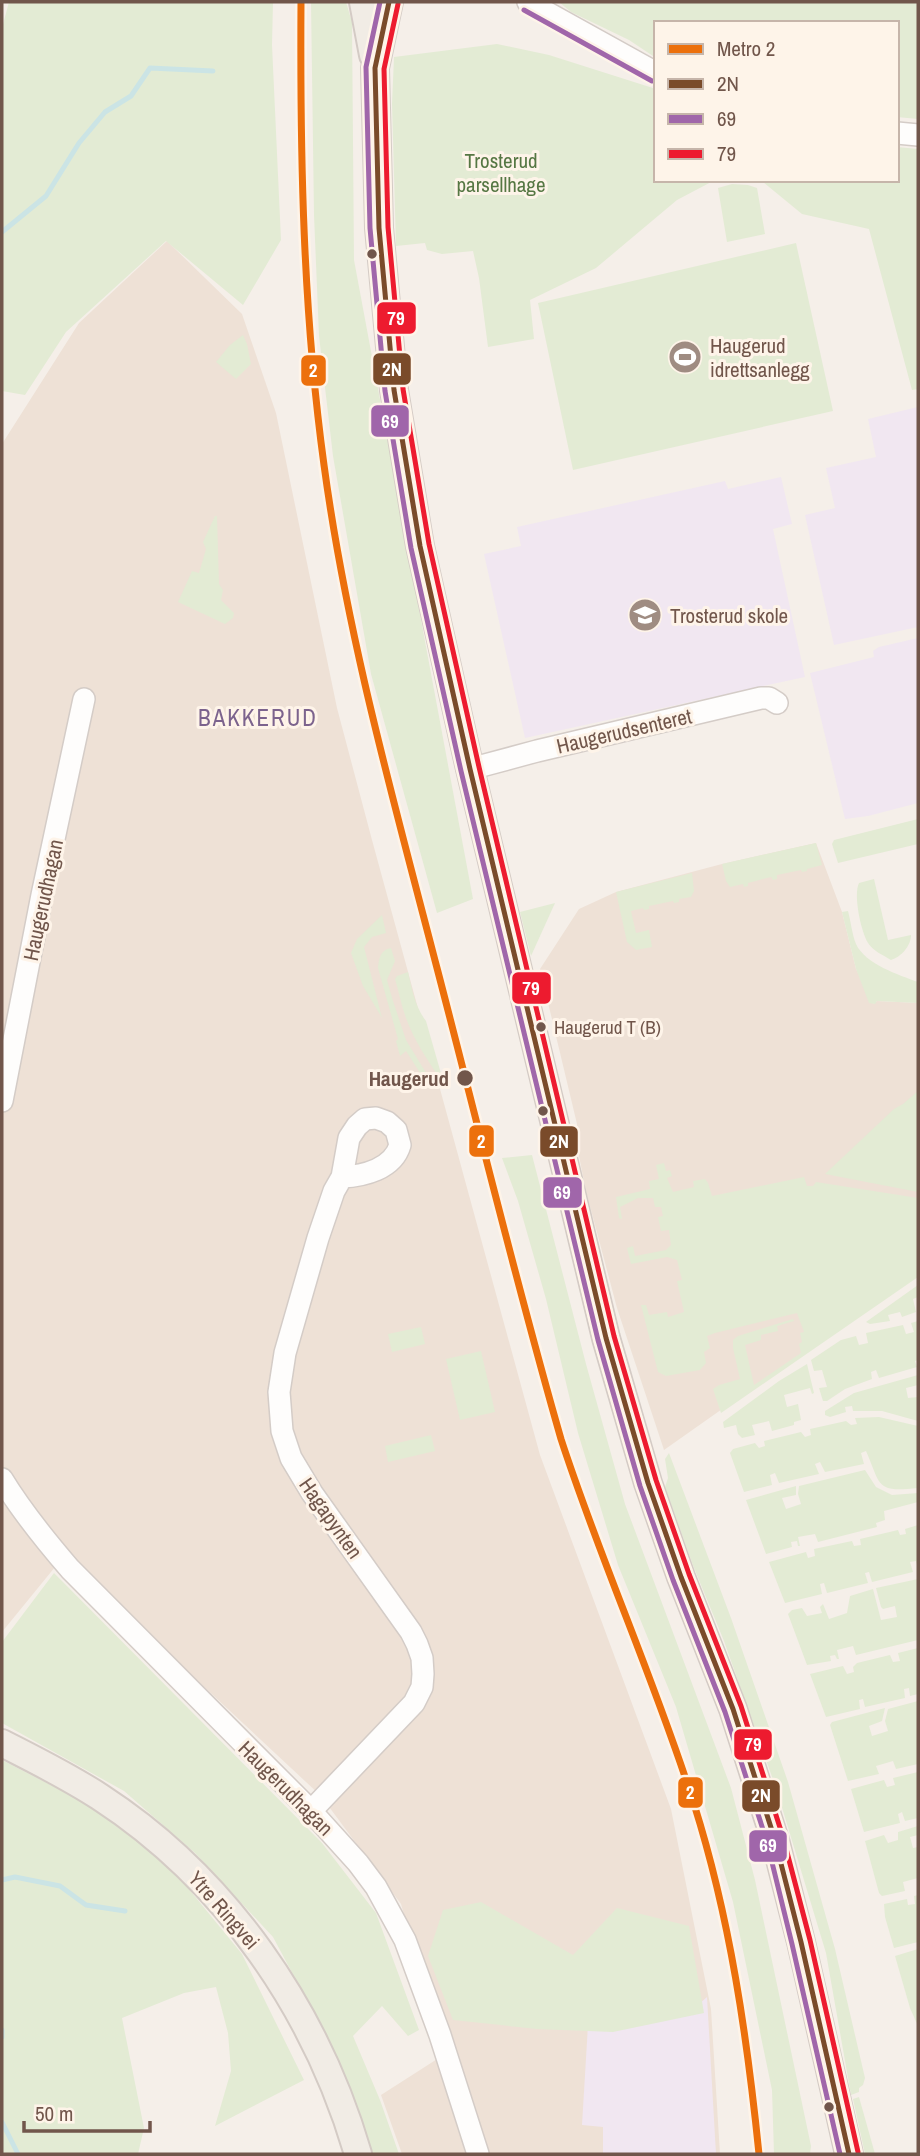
<svg xmlns="http://www.w3.org/2000/svg" width="920" height="2156" font-family="'Archivo Narrow',sans-serif">
  <style>
    .residential { fill: #eee1d6 }
    .education { fill: #f1e7f1 }
    .green { fill: #e3ebd4 }
    .lines { fill: none; stroke-linecap: round; stroke-linejoin: round }
    .stream { stroke: #cbe4e5; stroke-width: 5 }
    .minor-casing { stroke: #d4ccc7; stroke-width: 24 }
    .major-casing { stroke: #d4cbc5; stroke-width: 30 }
    .minor { stroke: #fefdfc; stroke-width: 21 }
    .major { stroke: #f1ece5; stroke-width: 26 }
    .bus-1-casing { stroke: #fef4e9; stroke-width: 10 }
    .bus-2-casing { stroke: #fef4e9; stroke-width: 10 }
    .bus-3-casing { stroke: #fef4e9; stroke-width: 10 }
    .bus-1 { stroke: #7a4b2a; stroke-width: 5 }
    .bus-2 { stroke: #a066aa; stroke-width: 5 }
    .bus-3 { stroke: #ed1b2f; stroke-width: 5 }
    .metro-1-casing { stroke: #fef4e9; stroke-width: 12 }
    .metro-1 { stroke: #ec700c; stroke-width: 7 }
    .bus-dot { fill: #71564b; stroke: #fef4e9; stroke-width: 2.5 }
    .labels { text-anchor: middle; dominant-baseline: central; stroke-width: 6; stroke-linejoin: round; paint-order: stroke }
    .bus-label { font-size: 19px; fill: #71564b; stroke: #fef4e9; text-anchor: start }
    .park-label { font-size: 21px; fill: #567743; stroke: #fef4e9 }
    .poi-label { font-size: 21px; fill: #71564b; stroke: #fef4e9; text-anchor: start }
    .street-label { font-size: 21px; fill: #71564b; stroke: #fef4e9 }
    .stop-label { font-size: 21px; font-weight: bold; fill: #71564b; stroke: #fef4e9; text-anchor: end }
    .neighbourhood-label { font-size: 23px; letter-spacing: 2px; fill: #7c638d; stroke: #fef4e9 }
    .line-badge { stroke: #fef4e9; stroke-width: 2.5 }
    .badge-label { font-size: 19px; text-anchor: middle; font-weight: bold; fill: #fff }
  </style>
  <rect width="100%" height="100%" fill="#f5efe9"/>
  <g class="residential">
    <path d="M 167,241 L 242,314 L 276,413 L 337,708 L 372,840 L 540,1455 L 671,1809 L 711,2009 L 720,2154 L 402,2154 L 381,2095 L 445,2054 L 401,1904 L 321,1796 L 64,1556 L 2,1632 L 2,444 L 79,323 Z"/>
    <path d="M 816,843 L 842,912 L 856,969 L 874,1004 L 877,1001 L 918,1003 L 918,1271 L 664,1450 L 617,1308 L 586,1191 L 578,1151 L 577,1124 L 540,969 L 579,909 L 616,892 L 722,864 Z"/>
  </g>
  <g class="education">
    <path d="M 918,407 L 918,627 L 834,645 L 805,515 L 835,508 L 826,468 L 876,457 L 868,419 Z"/>
    <path d="M 781,477 L 792,524 L 773,529 L 805,677 L 525,738 L 484,554 L 521,546 L 517,527 L 725,481 L 728,489 Z"/>
    <path d="M 918,638 L 918,803 L 868,816 L 845,819 L 810,673 L 874,657 L 873,651 L 879,647 Z"/>
    <path d="M 707,1997 L 716,2154 L 603,2154 L 603,2127 L 582,2125 L 588,2025 L 699,2004 Z"/>
  </g>
  <g class="green">
    <path d="M 9,2 L 273,2 L 272,45 L 281,240 L 243,305 L 166,241 L 66,332 L 25,395 L 2,391 L 2,28 Z"/>
    <path d="M 311,2 L 346,2 L 352,22 L 354,260 L 473,899 L 437,913 L 371,674 L 333,456 L 319,336 L 314,215 Z"/>
    <path d="M 559,2 L 918,2 L 918,119 L 897,117 L 897,23 L 656,23 L 656,58 L 629,40 L 571,12 Z"/>
    <path d="M 497,44 L 549,55 L 656,89 L 656,180 L 715,180 L 677,200 L 596,268 L 530,300 L 534,339 L 488,347 L 479,278 L 473,251 L 442,254 L 427,250 L 425,243 L 396,246 L 392,104 L 394,57 Z"/>
    <path d="M 897,147 L 918,149 L 918,389 L 912,390 L 869,229 L 802,214 L 763,182 L 751,180 L 897,180 Z"/>
    <path d="M 732,184 L 748,185 L 757,188 L 765,234 L 727,242 L 718,188 Z"/>
    <path d="M 796,243 L 833,411 L 573,470 L 538,303 Z"/>
    <path d="M 243,335 L 247,344 L 251,364 L 236,379 L 216,362 L 230,345 Z"/>
    <path d="M 215,516 L 217,516 L 219,584 L 223,590 L 221,600 L 234,613 L 233,618 L 225,624 L 178,602 L 192,571 L 199,573 L 206,549 L 203,542 Z"/>
    <path d="M 918,819 L 918,844 L 838,863 L 832,844 L 834,840 Z"/>
    <path d="M 816,843 L 822,865 L 807,869 L 807,871 L 802,872 L 801,870 L 777,875 L 777,879 L 773,880 L 771,877 L 748,883 L 748,886 L 744,887 L 743,884 L 730,887 L 726,881 L 722,864 Z"/>
    <path d="M 692,873 L 694,891 L 691,897 L 679,899 L 679,902 L 674,903 L 673,901 L 649,906 L 649,909 L 644,910 L 643,908 L 631,911 L 636,933 L 649,930 L 652,947 L 636,950 L 627,942 L 616,892 Z"/>
    <path d="M 874,879 L 888,940 L 911,935 C 911,946 901,957 891,960 C 883,955 873,951 868,943 C 861,931 853,895 859,883 Z"/>
    <path d="M 555,903 L 531,956 L 520,912 Z"/>
    <path d="M 848,911 C 851,922 852,934 856,944 C 865,964 899,975 918,982 L 918,1003 L 877,1001 L 875,1004 L 869,1003 L 856,969 L 842,912 Z"/>
    <path d="M 382,915 L 386,933 L 372,937 L 364,947 L 382,1018 L 363,986 L 351,953 L 357,939 Z"/>
    <path d="M 391,948 L 395,961 L 387,980 L 393,1001 L 406,1040 L 428,1076 L 426,1080 L 424,1079 L 406,1051 L 400,1056 L 396,1041 L 398,1039 L 378,968 C 379,959 380,950 391,948 Z"/>
    <path d="M 408,972 C 412,989 415,1007 426,1021 L 442,1077 L 439,1077 C 426,1058 414,1040 406,1018 C 401,1005 399,992 395,979 L 397,976 Z"/>
    <path d="M 918,1091 L 918,1192 L 825,1174 L 894,1109 L 903,1104 Z"/>
    <path d="M 532,1155 L 586,1364 L 625,1504 L 731,1788 L 755,1880 L 811,2146 L 810,2154 L 774,2154 L 772,2090 L 733,1902 L 676,1707 L 618,1565 L 578,1433 L 546,1299 L 518,1201 L 502,1158 Z"/>
    <path d="M 664,1163 L 666,1171 L 670,1170 L 672,1176 L 667,1178 L 673,1192 L 694,1187 L 693,1181 L 705,1179 L 708,1183 L 712,1196 L 804,1177 L 807,1186 L 813,1186 L 816,1182 L 918,1198 L 918,1277 L 721,1413 L 713,1389 L 719,1385 L 740,1379 L 733,1348 L 733,1340 L 738,1336 L 793,1319 L 794,1321 L 777,1326 L 778,1331 L 761,1335 L 761,1340 L 745,1345 L 754,1385 L 801,1353 L 799,1344 L 802,1342 L 800,1333 L 804,1332 L 797,1313 L 715,1333 L 707,1336 L 710,1348 L 704,1352 L 706,1363 L 700,1370 L 666,1376 L 658,1372 L 641,1305 L 646,1305 L 649,1315 L 667,1312 L 668,1317 L 684,1312 L 677,1281 L 682,1280 L 677,1260 L 667,1257 L 631,1264 L 627,1248 L 633,1246 L 635,1256 L 666,1250 L 671,1245 L 669,1230 L 661,1231 L 658,1217 L 663,1216 L 661,1207 L 655,1207 L 653,1198 L 638,1198 L 620,1207 L 622,1219 L 619,1218 L 616,1197 L 650,1189 L 649,1181 L 659,1179 L 656,1165 Z"/>
    <path d="M 918,1285 L 918,1297 L 913,1299 L 916,1312 L 902,1317 L 900,1312 L 888,1315 L 890,1321 L 870,1324 L 866,1322 Z"/>
    <path d="M 918,1321 L 918,1360 L 915,1361 L 917,1367 L 879,1378 L 876,1370 L 871,1372 L 872,1379 L 845,1389 L 827,1401 L 823,1401 L 819,1388 L 827,1387 L 822,1370 L 814,1371 L 811,1360 L 841,1340 L 856,1336 L 859,1345 L 868,1343 L 866,1333 L 903,1325 L 906,1334 L 914,1332 L 911,1323 Z"/>
    <path d="M 421,1327 L 425,1344 L 392,1352 L 388,1334 Z"/>
    <path d="M 481,1351 L 495,1412 L 460,1420 L 446,1359 Z"/>
    <path d="M 807,1364 L 814,1393 L 812,1394 L 810,1388 L 784,1395 L 787,1407 L 798,1404 L 801,1420 L 794,1422 L 794,1425 L 772,1431 L 769,1421 L 752,1425 L 755,1435 L 742,1438 L 738,1434 L 736,1425 L 724,1428 L 723,1422 L 779,1381 Z"/>
    <path d="M 918,1375 L 918,1385 L 906,1388 L 908,1398 L 918,1397 L 918,1421 L 882,1411 L 853,1411 L 852,1406 L 845,1407 L 846,1412 L 830,1417 L 825,1415 L 825,1411 L 854,1393 Z"/>
    <path d="M 879,1417 L 918,1426 L 918,1488 C 875,1493 881,1485 866,1451 L 861,1453 L 864,1464 L 825,1472 L 820,1462 L 815,1464 L 819,1474 L 779,1483 L 775,1473 L 770,1475 L 772,1485 L 744,1492 L 730,1453 L 733,1449 L 755,1443 L 759,1448 L 765,1446 L 764,1441 L 801,1432 L 805,1437 L 811,1435 L 810,1429 L 846,1421 L 851,1425 L 857,1424 L 855,1418 Z"/>
    <path d="M 431,1435 L 435,1451 L 388,1462 L 385,1446 Z"/>
    <path d="M 669,1453 L 731,1618 L 788,1782 L 835,1949 L 865,2078 L 863,2085 L 859,2088 L 859,2092 L 851,2095 L 826,1953 L 777,1791 L 724,1641 L 694,1568 L 665,1487 L 668,1478 L 665,1459 Z"/>
    <path d="M 865,1470 L 876,1487 L 892,1495 L 918,1493 L 918,1502 L 884,1511 L 885,1520 L 876,1523 L 877,1527 L 818,1542 L 815,1534 L 798,1537 L 800,1546 L 798,1546 L 797,1541 L 791,1542 L 792,1547 L 766,1554 L 746,1500 L 796,1486 L 796,1495 L 782,1498 L 786,1509 L 801,1504 L 798,1494 L 799,1486 Z"/>
    <path d="M 918,1525 L 918,1569 L 916,1561 L 910,1562 L 913,1572 L 872,1582 L 869,1572 L 865,1573 L 868,1583 L 827,1593 L 824,1583 L 820,1584 L 822,1594 L 785,1603 L 769,1562 L 806,1552 L 808,1558 L 815,1556 L 814,1549 L 852,1541 L 854,1546 L 861,1545 L 860,1539 L 898,1530 L 900,1535 L 906,1534 L 905,1529 Z"/>
    <path d="M 54,1573 L 322,1843 L 376,1913 L 419,2030 L 408,2036 L 382,2006 L 353,2036 L 380,2100 L 399,2154 L 372,2154 L 320,2025 L 273,1937 L 195,1853 L 124,1791 L 2,1723 L 2,1642 Z"/>
    <path d="M 918,1579 L 918,1640 L 856,1655 L 853,1646 L 837,1650 L 839,1659 L 837,1659 L 835,1655 L 830,1656 L 831,1661 L 807,1665 L 788,1614 L 792,1610 L 802,1608 L 807,1616 L 822,1613 L 820,1607 L 823,1604 L 829,1619 L 847,1613 L 850,1596 L 873,1589 L 881,1620 L 897,1617 L 895,1606 L 883,1609 L 881,1607 L 876,1588 Z"/>
    <path d="M 918,1648 L 918,1694 L 910,1696 L 909,1688 L 904,1689 L 905,1698 L 865,1707 L 863,1699 L 859,1700 L 860,1709 L 826,1717 L 810,1674 L 843,1666 L 847,1674 L 854,1672 L 853,1667 L 857,1663 L 890,1655 L 893,1662 L 900,1661 L 898,1653 Z"/>
    <path d="M 918,1701 L 918,1764 L 896,1769 L 893,1761 L 876,1766 L 879,1774 L 848,1781 L 830,1725 L 832,1722 L 885,1708 L 882,1721 L 869,1726 L 872,1736 L 888,1731 L 885,1721 L 888,1709 Z"/>
    <path d="M 2,1760 L 86,1803 L 170,1866 L 242,1954 L 304,2080 L 215,2126 L 231,2071 L 228,2033 L 216,1987 L 184,1993 L 122,2018 L 144,2128 L 138,2154 L 2,2154 Z"/>
    <path d="M 918,1772 L 918,1818 L 905,1821 L 902,1812 L 898,1814 L 900,1823 L 864,1832 L 851,1789 L 884,1780 L 887,1787 L 895,1785 L 893,1778 Z"/>
    <path d="M 918,1826 L 918,1835 L 910,1837 L 913,1848 L 918,1847 L 918,1878 L 903,1882 L 905,1891 L 882,1896 L 879,1893 L 865,1841 L 884,1835 L 888,1843 L 898,1840 L 898,1832 Z"/>
    <path d="M 918,1895 L 918,1942 L 894,1948 L 885,1917 L 884,1904 L 907,1899 L 908,1905 L 915,1904 L 914,1896 Z"/>
    <path d="M 481,1902 L 573,1955 L 617,1908 L 689,1926 L 704,2013 L 613,2032 L 537,2029 L 453,2020 L 428,1956 L 443,1910 Z"/>
    <path d="M 918,1949 L 918,2026 L 910,2008 L 895,1956 Z"/>
    <path d="M 859,2097 L 875,2154 L 865,2154 L 853,2099 Z"/>
  </g>
  <g class="lines">
    <g class="stream">
      <path d="M 2,232 L 46,196 L 79,143 L 105,112 L 131,96 L 150,68 L 213,71"/>
      <path d="M 2,1880 L 15,1877 L 60,1886 L 86,1905 L 125,1911"/>
      <path d="M 2,2030 L 2,2037"/>
      <path d="M 2,2122 L 18,2154"/>
    </g>
    <defs>
      <g id="minor">
        <path d="M 528,2 L 656,73"/>
        <path d="M 897,133 L 918,135"/>
        <path d="M 470,769 L 537,751 L 761,698 L 769,698 L 777,703"/>
        <path d="M 2,1101 L 42,895 L 84,699"/>
        <path d="M 2,1479 C 22,1512 45,1540 70,1569 L 311,1811 L 358,1863 L 376,1887 L 405,1940 L 440,2035 L 478,2154"/>
        <path d="M 311,1811 L 414,1703 L 422,1687 L 423,1674 L 422,1658 L 417,1644 L 411,1632 L 312,1493 L 291,1458 L 282,1431 L 279,1392 L 285,1353 L 318,1238 L 334,1191 L 342,1177 L 349,1138 L 357,1126 L 365,1119 L 376,1118 L 387,1122 L 396,1130 L 400,1145 C 393,1169 364,1176 342,1177"/>
      </g>
      <g id="major">
        <path d="M 363,2 L 373,55"/>
        <path d="M 389,2 L 375,68 L 379,228 L 394,390 L 420,546 L 470,769 L 606,1338 L 648,1483 L 681,1577 L 733,1709 L 775,1840 L 801,1942 L 849,2154"/>
        <path d="M 2,1743 C 35,1760 68,1776 100,1797 C 226,1879 316,2010 358,2154"/>
      </g>
    </defs>
    <use href="#minor" class="minor-casing"/>
    <use href="#major" class="major-casing"/>
    <use href="#minor" class="minor"/>
    <use href="#major" class="major"/>
    <defs>
      <path id="bus-1" d="M 389,2 L 375,68 L 379,228 L 394,390 L 420,546 L 470,769 L 606,1338 L 648,1483 L 681,1577 L 733,1709 L 775,1840 L 801,1942 L 849,2154"/>
      <g id="bus-2">
        <path d="M 380,2 L 366,67 L 370,228 L 385,391 L 411,548 L 461,771 L 598,1340 L 640,1486 L 673,1580 L 725,1712 L 767,1842 L 792,1944 L 840,2154"/>
        <path d="M 524,10 L 652,81"/>
      </g>
      <path id="bus-3" d="M 398,4 L 384,69 L 388,227 L 403,389 L 429,544 L 479,767 L 614,1336 L 656,1480 L 689,1574 L 741,1706 L 783,1837 L 810,1940 L 858,2152"/>
    </defs>
    <use href="#bus-1" class="bus-1-casing"/>
    <use href="#bus-2" class="bus-2-casing"/>
    <use href="#bus-3" class="bus-3-casing"/>
    <use href="#bus-1" class="bus-1"/>
    <use href="#bus-2" class="bus-2"/>
    <use href="#bus-3" class="bus-3"/>
    <defs>
      <path id="metro-1" d="M 301,2 C 300,157 303,312 324,465 C 347,636 394,802 437,968 C 478,1125 516,1283 561,1439 C 601,1562 655,1681 694,1804 C 730,1918 747,2036 759,2154"/>
    </defs>
    <use href="#metro-1" class="metro-1-casing"/>
    <use href="#metro-1" class="metro-1"/>
  </g>
  <defs>
    <symbol id="stadium-disc" viewBox="-11 -11 22 22"><circle r="9.5" fill="#9f8c82" stroke="#fef4e9"/><path d="M0-5a6.5 5 0 1 0 0 10a6.5 5 0 1 0 0-10ZM-3.5-1.8h7v3.6h-7Z" fill="#fff"/></symbol>
    <symbol id="school-disc" viewBox="-11 -11 22 22"><circle r="9.5" fill="#9f8c82" stroke="#fef4e9"/><path d="M0-5L7-2L0 1L-7-2ZM-4 1L0 2.5L4 1V4Q0 6-4 4Z" fill="#fff"/></symbol>
  </defs>
  <g fill-rule="evenodd">
    <use href="#stadium-disc" x="666" y="338" width="38" height="38"/>
    <use href="#school-disc" x="626" y="596" width="38" height="38"/>
  </g>
  <g class="bus-dot">
    <circle cx="372" cy="254" r="6"/>
    <circle cx="541" cy="1027" r="6"/>
    <circle cx="465" cy="1078" r="9"/>
    <circle cx="543" cy="1111" r="6"/>
    <circle cx="829" cy="2107" r="6"/>
  </g>
  <g class="labels">
    <g class="bus-label">
      <text x="554" y="1027">Haugerud T (B)</text>
    </g>
    <g class="park-label">
      <text x="501" y="160">Trosterud<tspan x="501" dy="24">parsellhage</tspan></text>
    </g>
    <g class="poi-label">
      <text x="710" y="345">Haugerud<tspan x="710" dy="24">idrettsanlegg</tspan></text>
      <text x="670" y="615">Trosterud skole</text>
    </g>
    <g class="street-label">
      <text transform="translate(624 731) rotate(-13)">Haugerudsenteret</text>
      <text transform="translate(43 900) rotate(-78)">Haugerudhagan</text>
      <text transform="translate(331 1518) rotate(55)">Hagapynten</text>
      <text transform="translate(286 1788) rotate(45)">Haugerudhagan</text>
      <text transform="translate(224 1910) rotate(49)">Ytre Ringvei</text>
    </g>
    <g class="stop-label">
      <text x="449" y="1078">Haugerud</text>
    </g>
    <g class="neighbourhood-label">
      <text x="258" y="717">BAKKERUD</text>
    </g>
  </g>
  <g class="line-badge">
    <rect x="376" y="301" width="41" height="34" rx="7" fill="#ed1b2f"/>
    <rect x="372" y="352" width="40" height="34" rx="7" fill="#7a4b2a"/>
    <rect x="300" y="354" width="27" height="33" rx="7" fill="#ec700c"/>
    <rect x="370" y="404" width="40" height="34" rx="7" fill="#a066aa"/>
    <rect x="511" y="971" width="41" height="34" rx="7" fill="#ed1b2f"/>
    <rect x="468" y="1124" width="27" height="34" rx="7" fill="#ec700c"/>
    <rect x="539" y="1125" width="40" height="33" rx="7" fill="#7a4b2a"/>
    <rect x="542" y="1176" width="41" height="33" rx="7" fill="#a066aa"/>
    <rect x="733" y="1728" width="40" height="33" rx="7" fill="#ed1b2f"/>
    <rect x="677" y="1776" width="27" height="33" rx="7" fill="#ec700c"/>
    <rect x="741" y="1779" width="40" height="34" rx="7" fill="#7a4b2a"/>
    <rect x="748" y="1829" width="40" height="34" rx="7" fill="#a066aa"/>
  </g>
  <g class="badge-label">
    <text x="396" y="325">79</text>
    <text x="392" y="376">2N</text>
    <text x="313" y="377">2</text>
    <text x="390" y="428">69</text>
    <text x="531" y="995">79</text>
    <text x="481" y="1148">2</text>
    <text x="559" y="1148">2N</text>
    <text x="562" y="1199">69</text>
    <text x="753" y="1751">79</text>
    <text x="690" y="1799">2</text>
    <text x="761" y="1802">2N</text>
    <text x="768" y="1852">69</text>
  </g>
  <rect width="920" height="2156" fill="none" stroke="#71564b" stroke-width="7"/>
  <rect x="654" y="21" width="245" height="161" fill="#fef4e9" stroke="#c6b5aa" stroke-width="2"/>
  <rect x="668" y="44" width="35" height="10" fill="#ec700c" stroke="#c6b5aa" stroke-width="2"/>
  <text x="717" y="56" font-size="21" fill="#71564b">Metro 2</text>
  <rect x="668" y="79" width="35" height="10" fill="#7a4b2a" stroke="#c6b5aa" stroke-width="2"/>
  <text x="717" y="91" font-size="21" fill="#71564b">2N</text>
  <rect x="668" y="114" width="35" height="10" fill="#a066aa" stroke="#c6b5aa" stroke-width="2"/>
  <text x="717" y="126" font-size="21" fill="#71564b">69</text>
  <rect x="668" y="149" width="35" height="10" fill="#ed1b2f" stroke="#c6b5aa" stroke-width="2"/>
  <text x="717" y="161" font-size="21" fill="#71564b">79</text>
  <path d="M24 2121v10h126v-10" fill="none" stroke="#71564b" stroke-width="3.5"/>
  <text x="35" y="2121" font-size="21" fill="#71564b" stroke="#fef4e9" stroke-width="5" paint-order="stroke">50 m</text>
</svg>
